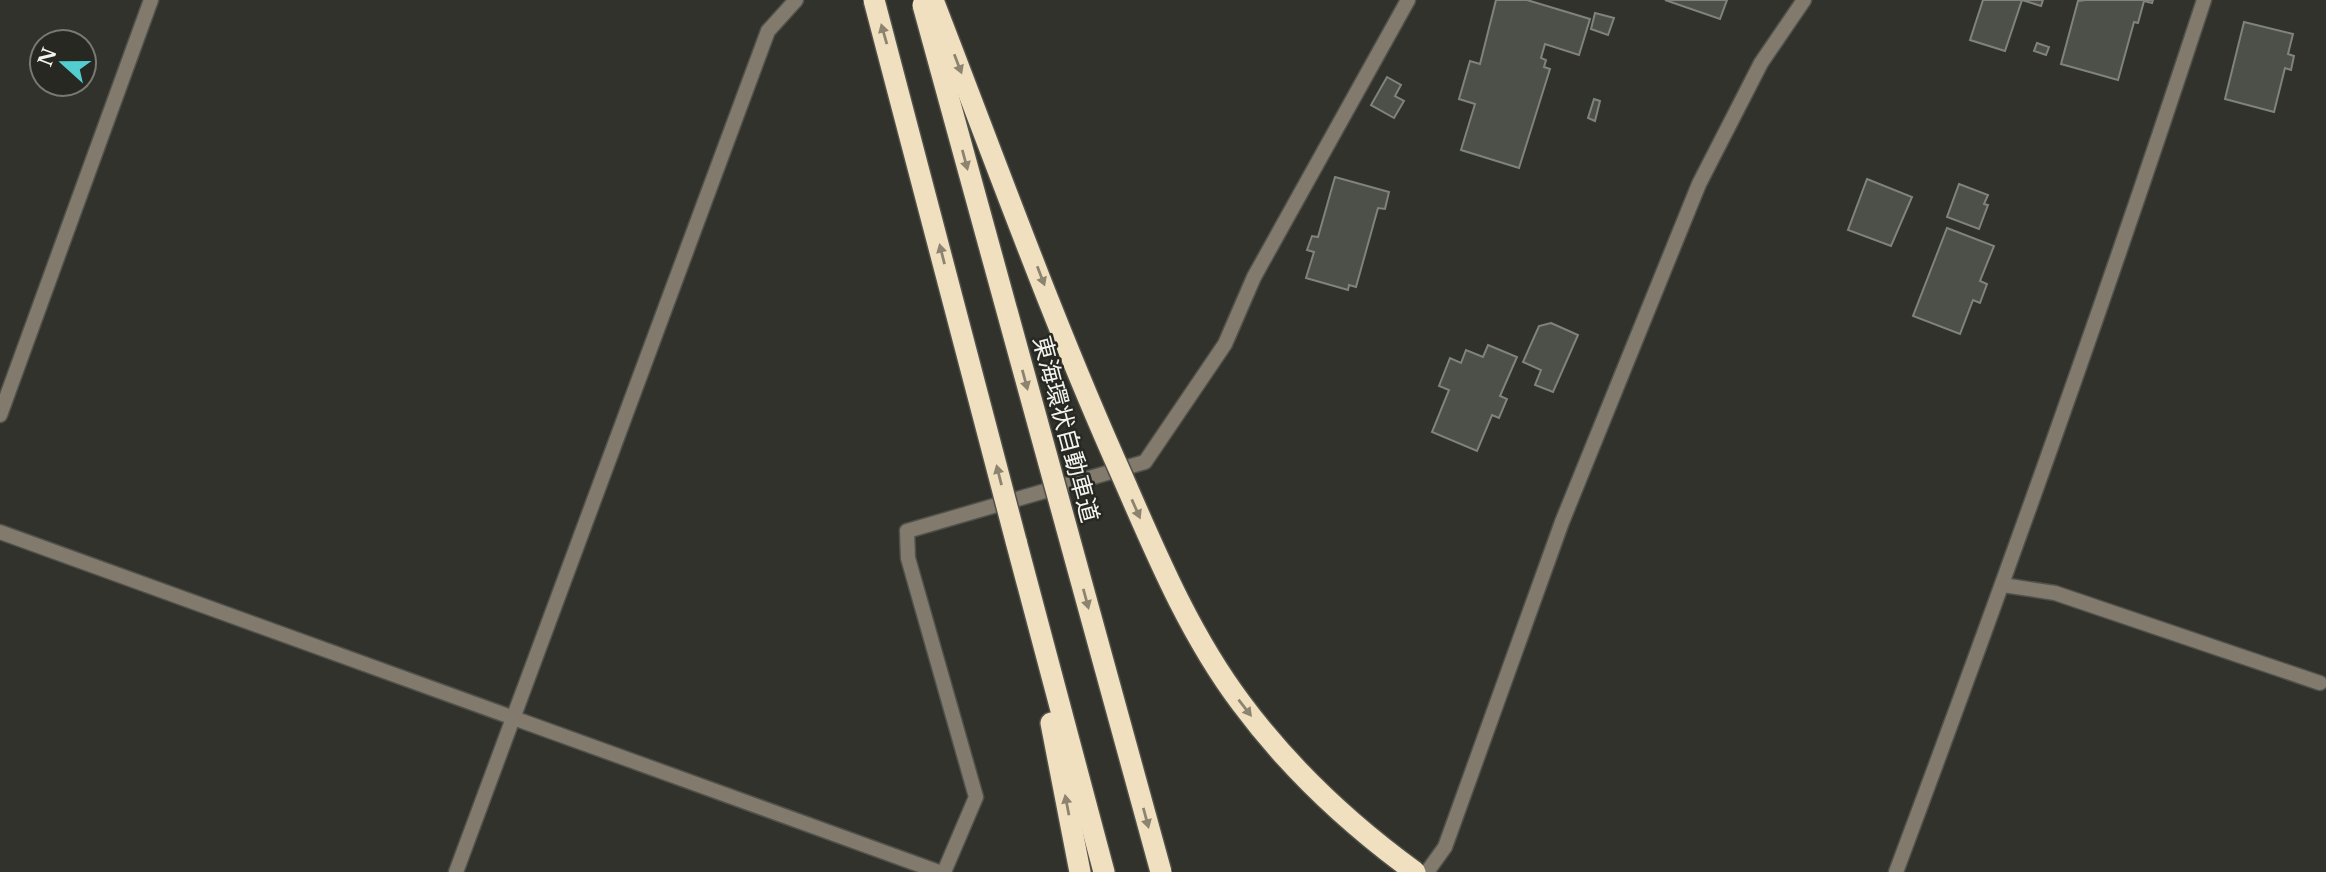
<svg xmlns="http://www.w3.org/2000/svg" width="2326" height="872" font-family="'Libre Baskerville','Noto Sans JP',serif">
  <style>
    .building { fill: #4d5049; stroke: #80837c; stroke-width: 2 }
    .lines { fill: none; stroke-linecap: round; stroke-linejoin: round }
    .service-casing { stroke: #51514b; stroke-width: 17 }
    .minor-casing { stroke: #51514b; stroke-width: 17 }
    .tertiary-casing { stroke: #51514b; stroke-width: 17 }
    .motorway-casing { stroke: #51514b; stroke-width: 24 }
    .service { stroke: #817a6d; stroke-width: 14 }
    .minor { stroke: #817a6d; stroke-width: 14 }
    .tertiary { stroke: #817a6d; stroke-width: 14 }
    .motorway { stroke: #f0e0bf; stroke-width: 21 }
    .motorway-bridge-casing { stroke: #51514b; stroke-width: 24; stroke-linecap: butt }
    .motorway-bridge { stroke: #f0e0bf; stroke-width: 21 }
    .oneway { fill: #8c8470 }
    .labels { text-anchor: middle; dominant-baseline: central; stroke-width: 5; stroke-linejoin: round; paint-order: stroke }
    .street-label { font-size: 24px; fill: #f3f3ef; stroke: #282822 }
  </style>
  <rect width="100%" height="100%" fill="#32322c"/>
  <g class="building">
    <path d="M 1496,0 L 1527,0 L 1590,19 L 1579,55 L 1545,44 L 1541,58 L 1546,60 L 1544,67 L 1550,69 L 1519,168 L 1461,150 L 1475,104 L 1459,99 L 1470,61 L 1480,64 Z"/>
    <path d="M 1665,0 L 1727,0 L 1720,19 Z"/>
    <path d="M 1983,0 L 2043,0 L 2041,6 L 2022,0 L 2005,51 L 1970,40 Z"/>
    <path d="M 2086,0 L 2153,0 L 2152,3 L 2144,1 L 2138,23 L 2134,22 L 2118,80 L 2061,64 L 2078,1 Z"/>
    <path d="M 1595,13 L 1614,18 L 1608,35 L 1591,29 Z"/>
    <path d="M 2244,22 L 2293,34 L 2288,54 L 2294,56 L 2291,70 L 2285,68 L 2274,112 L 2225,99 Z"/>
    <path d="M 2037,43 L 2049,47 L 2046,55 L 2034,51 Z"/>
    <path d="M 1387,77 L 1401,85 L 1395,96 L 1404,101 L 1394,118 L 1371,105 Z"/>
    <path d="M 1594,99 L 1600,101 L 1595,121 L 1588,118 Z"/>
    <path d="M 1335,177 L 1389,192 L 1385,209 L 1378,208 L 1356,287 L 1349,285 L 1348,290 L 1306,278 L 1314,252 L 1307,250 L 1312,236 L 1318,237 Z"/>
    <path d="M 1867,179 L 1912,197 L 1891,246 L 1848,230 Z"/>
    <path d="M 1959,184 L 1988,195 L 1984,204 L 1988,205 L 1979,229 L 1947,217 Z"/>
    <path d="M 1947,228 L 1994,246 L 1980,281 L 1987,284 L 1980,303 L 1973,300 L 1960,334 L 1913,316 Z"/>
    <path d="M 1551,323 L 1578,335 L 1553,392 L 1535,385 L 1541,370 L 1523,362 L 1539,326 Z"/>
    <path d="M 1488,345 L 1517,357 L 1500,396 L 1507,399 L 1499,418 L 1492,415 L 1477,451 L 1432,432 L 1449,390 L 1439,386 L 1450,358 L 1461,363 L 1466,350 L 1483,357 Z"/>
  </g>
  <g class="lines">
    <defs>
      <path id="service" d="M 2003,585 L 2055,593 L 2320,683"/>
      <g id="minor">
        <path d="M 0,532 L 939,872"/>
        <path d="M 456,872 L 768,31 L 796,0"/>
        <path d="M 944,872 L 976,797 L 908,558 L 907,531 L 1145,462 L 1225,344 L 1254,277 L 1408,0"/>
        <path d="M 1427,872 L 1445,847 L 1562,522 L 1699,184 L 1761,63 L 1804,0"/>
        <path d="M 1896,872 C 2004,583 2108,293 2204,0"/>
      </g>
      <path id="tertiary" d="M 0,415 L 151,0"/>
      <g id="motorway">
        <path d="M 1016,541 L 1104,872"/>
        <path d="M 1051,723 L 1080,872"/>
      </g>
    </defs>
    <use href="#service" class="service-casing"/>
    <use href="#minor" class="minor-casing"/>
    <use href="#tertiary" class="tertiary-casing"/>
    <use href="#motorway" class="motorway-casing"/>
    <use href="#service" class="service"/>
    <use href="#minor" class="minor"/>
    <use href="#tertiary" class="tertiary"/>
    <use href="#motorway" class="motorway"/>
    <defs>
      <g id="motorway-bridge">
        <path d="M 874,0 L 1016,541"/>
        <path d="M 933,0 C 995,160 1053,322 1123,478 C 1157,556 1190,635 1241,703 C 1290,769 1349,824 1415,872"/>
        <path d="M 923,5 L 1161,872"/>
      </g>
    </defs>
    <use href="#motorway-bridge" class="motorway-bridge-casing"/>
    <use href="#motorway-bridge" class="motorway-bridge"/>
  </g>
  <defs><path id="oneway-solid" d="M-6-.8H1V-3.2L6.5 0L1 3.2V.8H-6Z" transform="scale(1.75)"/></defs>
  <g class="oneway">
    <use href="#oneway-solid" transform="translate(884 34) rotate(-106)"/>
    <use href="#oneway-solid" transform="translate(958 64) rotate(69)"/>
    <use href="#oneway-solid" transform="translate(965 160) rotate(75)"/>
    <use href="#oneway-solid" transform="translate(942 254) rotate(-104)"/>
    <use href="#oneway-solid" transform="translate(1041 276) rotate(69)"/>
    <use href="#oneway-solid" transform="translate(1025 380) rotate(75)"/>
    <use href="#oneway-solid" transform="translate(999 475) rotate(-104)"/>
    <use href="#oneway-solid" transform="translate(1136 509) rotate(66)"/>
    <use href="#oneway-solid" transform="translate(1086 599) rotate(75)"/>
    <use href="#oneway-solid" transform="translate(1245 708) rotate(52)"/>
    <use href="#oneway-solid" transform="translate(1067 805) rotate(-101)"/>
    <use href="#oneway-solid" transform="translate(1146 818) rotate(75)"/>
  </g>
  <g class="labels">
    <g class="street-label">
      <text transform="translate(1066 429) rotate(75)">東海環状自動車道</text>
    </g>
  </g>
  <g transform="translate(63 63) rotate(291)"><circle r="33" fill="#282822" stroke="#797974" stroke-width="2"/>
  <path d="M0-5L12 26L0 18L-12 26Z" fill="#52cdd0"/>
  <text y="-10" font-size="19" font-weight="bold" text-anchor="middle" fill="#f3f3ef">N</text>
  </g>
</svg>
